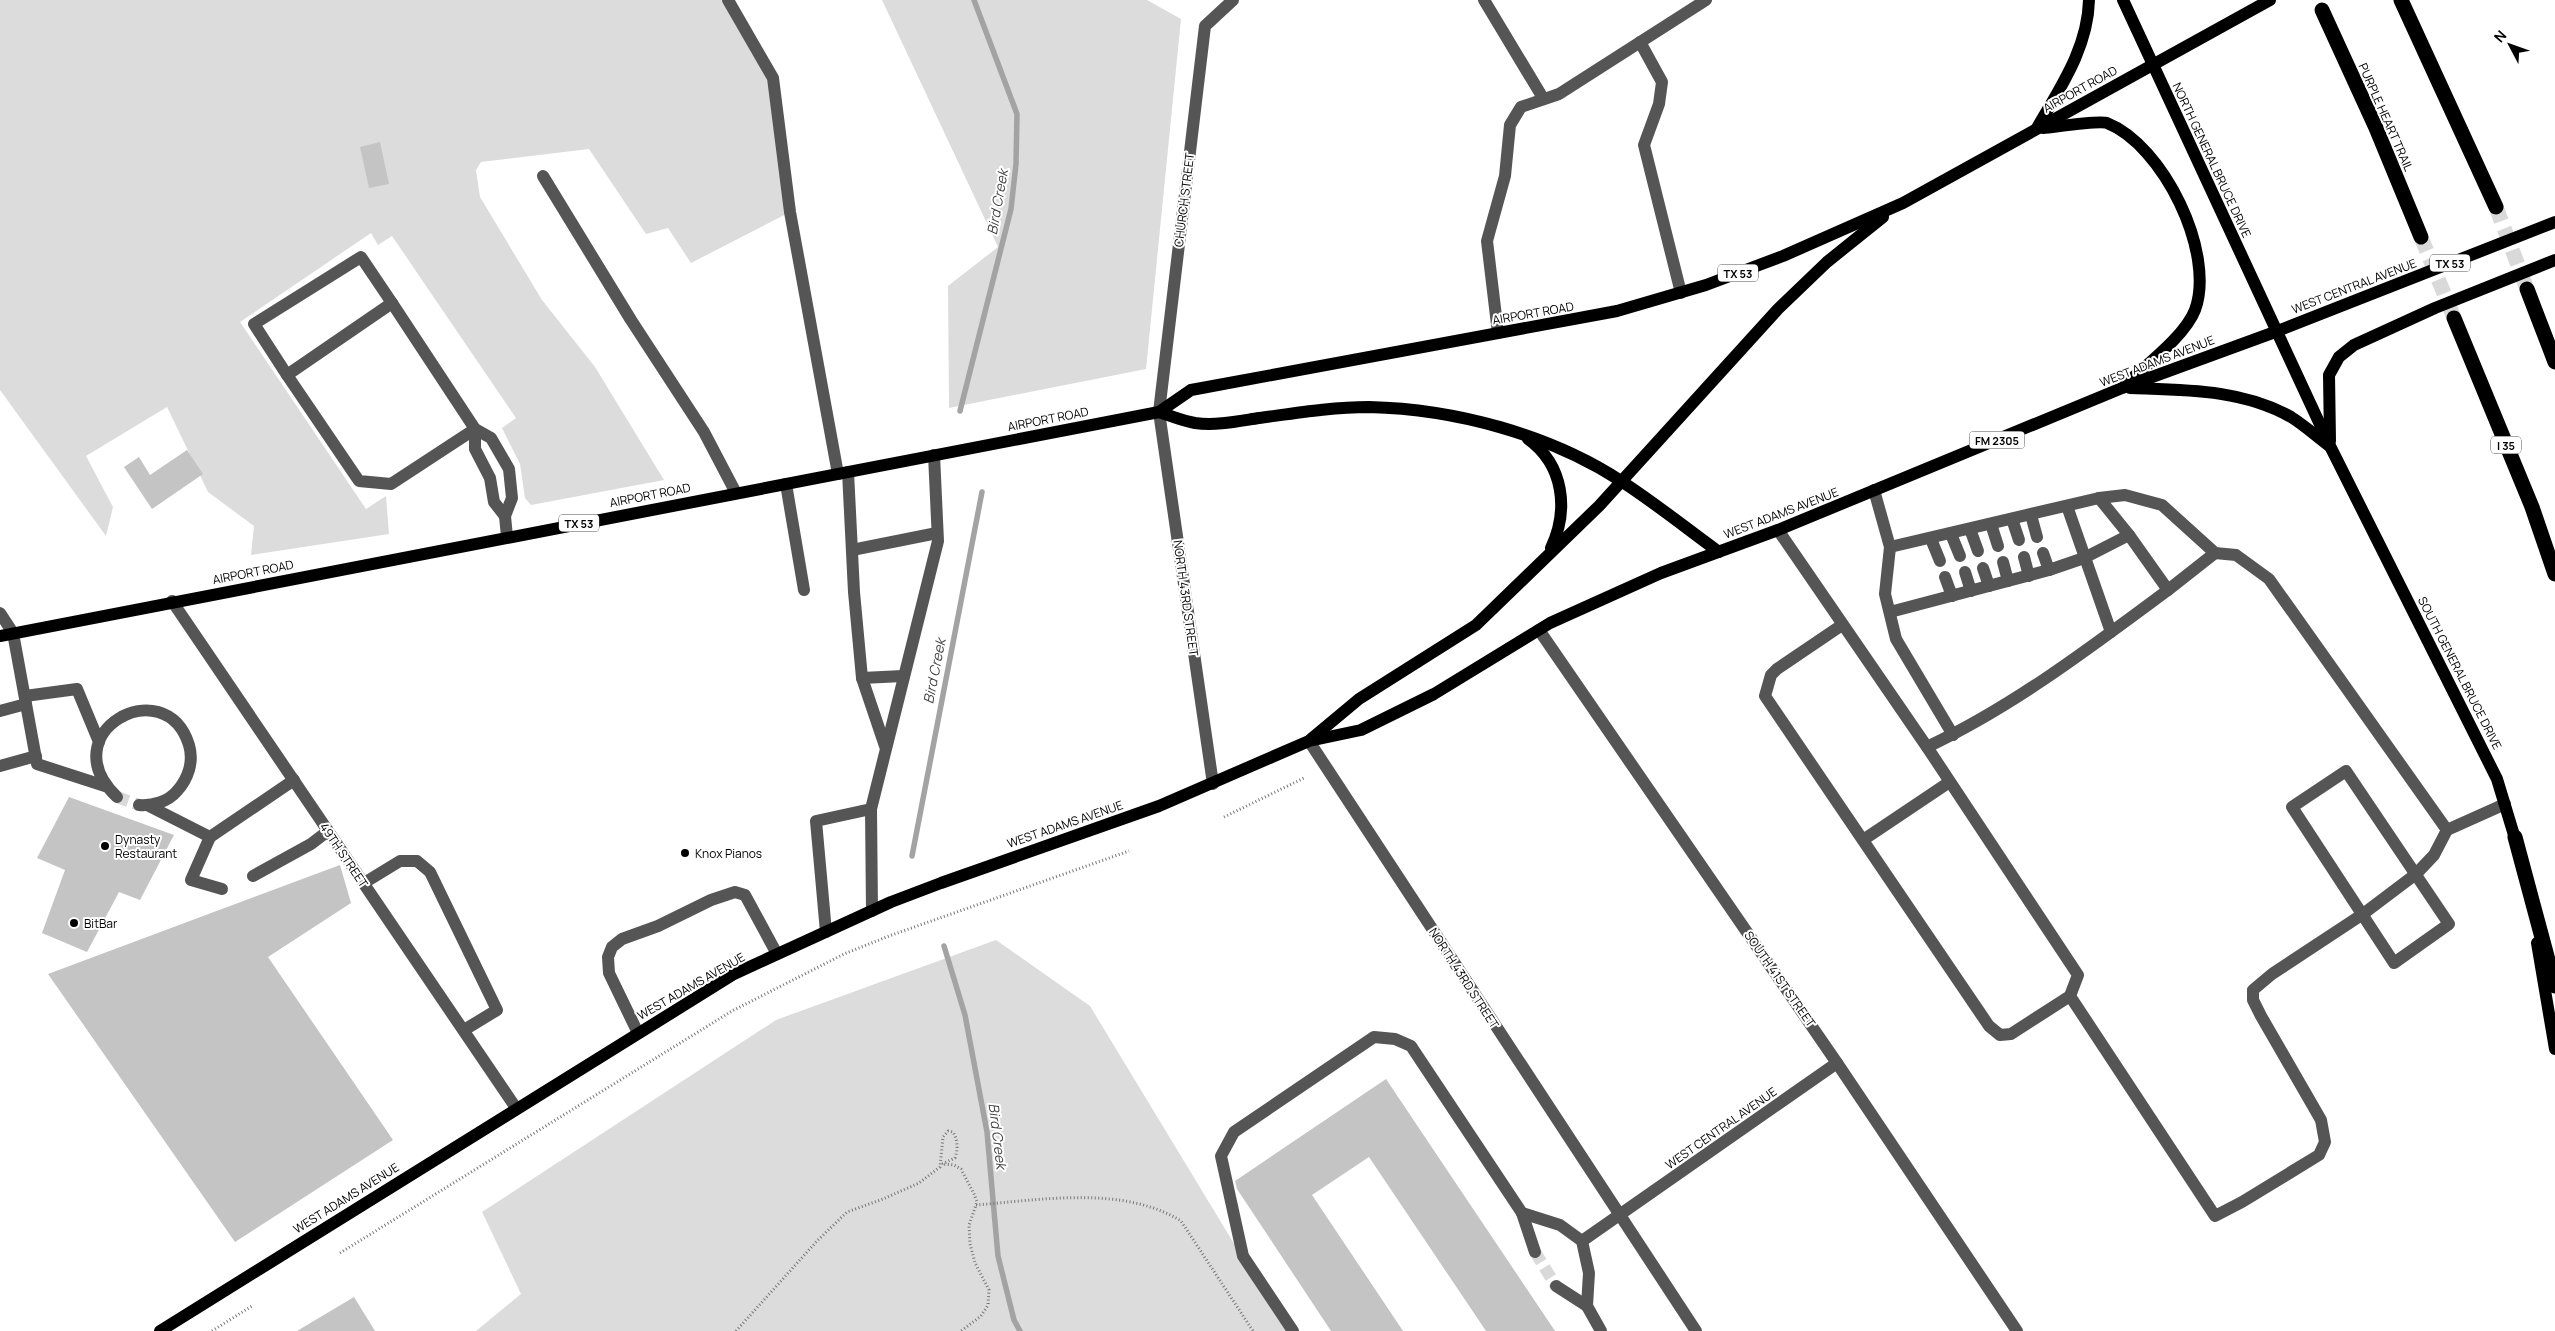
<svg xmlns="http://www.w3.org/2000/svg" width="2555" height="1331" font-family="Manrope,sans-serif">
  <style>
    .green { fill: #dcdcdc }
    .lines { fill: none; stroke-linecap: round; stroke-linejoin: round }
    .stream { stroke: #a3a3a3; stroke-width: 5.5 }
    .building { fill: #c4c4c4 }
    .minor-tunnel { stroke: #d9d9d9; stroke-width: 12; stroke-dasharray: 12 6; stroke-linecap: butt }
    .highway-tunnel { stroke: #d9d9d9; stroke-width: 15; stroke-dasharray: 15 8; stroke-linecap: butt }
    .path { stroke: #777; stroke-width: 3; stroke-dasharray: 1 2.5; stroke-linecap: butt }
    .minor { stroke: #555; stroke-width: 12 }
    .major { stroke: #000; stroke-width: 12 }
    .highway { stroke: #000; stroke-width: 15 }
    .poi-dot { fill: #000; stroke: #fff; stroke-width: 2 }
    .labels { text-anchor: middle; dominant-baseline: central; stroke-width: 4; stroke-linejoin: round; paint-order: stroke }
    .shield { fill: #fff; stroke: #4c4c4c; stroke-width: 1 }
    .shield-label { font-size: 11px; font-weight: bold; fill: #000 }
    .street-label { font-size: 12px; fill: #000; stroke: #fff }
    .poi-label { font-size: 12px; fill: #000; stroke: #fff; text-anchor: start }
    .water-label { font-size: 14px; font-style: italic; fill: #444; stroke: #fff }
  </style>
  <rect width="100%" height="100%" fill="#fff"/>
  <g class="green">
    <path d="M 0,0 L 728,0 L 773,78 L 790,212 L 691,263 L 668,228 L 646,234 L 589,149 L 481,162 L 476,170 L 480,197 L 542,300 L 595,367 L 664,480 L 531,505 L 525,498 L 520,464 L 502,428 L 516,418 L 392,236 L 378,245 L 371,233 L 240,322 L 366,509 L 386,496 L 389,534 L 251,555 L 254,526 L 208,492 L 167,407 L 86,456 L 113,507 L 106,536 L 0,390 Z"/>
    <path d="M 882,0 L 1147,0 L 1181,19 L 1146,369 L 949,408 L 948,286 L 998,247 Z"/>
    <path d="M 996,940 L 1090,1006 L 1287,1331 L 476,1331 L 521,1294 L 482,1212 L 776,1020 Z"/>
  </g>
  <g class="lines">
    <g class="stream">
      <path d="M 960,411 L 1011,209 L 1016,164 L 1017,114 L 974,0"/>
      <path d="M 912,856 L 982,492"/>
      <path d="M 944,946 L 965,1015 L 987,1132 L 998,1256 L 1014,1320 L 1020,1331"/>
    </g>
  </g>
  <g class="building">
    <path d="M 380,142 L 389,184 L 369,188 L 360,147 Z"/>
    <path d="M 187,450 L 203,474 L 152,509 L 124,467 L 139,457 L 150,475 Z"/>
    <path d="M 69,797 L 174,835 L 140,900 L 119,892 L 87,952 L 42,933 L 65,870 L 37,858 Z"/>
    <path d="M 340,865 L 351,903 L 268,957 L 393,1140 L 235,1242 L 48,974 Z"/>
    <path d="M 1386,1079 L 1555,1331 L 1486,1331 L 1369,1157 L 1312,1195 L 1403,1331 L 1331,1331 L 1237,1189 L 1235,1181 Z"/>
    <path d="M 354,1297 L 375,1331 L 297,1331 Z"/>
  </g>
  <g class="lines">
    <g class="minor-tunnel">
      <path d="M 117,797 L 139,805"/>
      <path d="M 1535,1252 L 1556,1286"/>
    </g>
    <g class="highway-tunnel">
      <path d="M 2496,207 L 2527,289"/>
      <path d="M 2421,237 L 2454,318"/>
    </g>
    <g class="path">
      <path d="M 1224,817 L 1304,778"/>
      <path d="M 976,1205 C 1041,1200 1123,1185 1181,1221 L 1253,1331"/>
      <path d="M 340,1253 L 732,1011 L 844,954 L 889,936 L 1129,851"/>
      <path d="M 212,1331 L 252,1306"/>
      <path d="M 736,1331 L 817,1241 L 847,1212 L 883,1199 L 919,1183 L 940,1167 L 943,1137 L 948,1131 L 953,1132 C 958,1140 958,1149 955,1158 L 942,1164 L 954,1165 L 961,1169 L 974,1194 L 977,1202 L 969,1225 L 970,1244 L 975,1263 L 989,1290 L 988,1305 L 981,1316 L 961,1331"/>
    </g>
    <g class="minor">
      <path d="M 728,0 L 773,78 L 790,212 L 838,474"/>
      <path d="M 1484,0 L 1543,98"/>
      <path d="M 1640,42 L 1662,82 L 1659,104 L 1644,145 L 1681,293"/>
      <path d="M 543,176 L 631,320 L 704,432 L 736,493"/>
      <path d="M 1498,333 L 1487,241 L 1505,176 L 1510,125 L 1521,107 L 1559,94 L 1706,0"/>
      <path d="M 287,375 L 254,324 L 361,257 L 392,303"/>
      <path d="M 475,429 L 391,484 L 359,481 L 287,375 L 392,303 L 475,429 L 491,438 L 509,469 L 512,498 L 505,516 L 507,537"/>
      <path d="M 475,429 L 475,449 L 490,478 L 494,502 L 505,516"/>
      <path d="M 848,472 L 854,592 L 862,678 L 885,746"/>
      <path d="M 786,484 L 804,590"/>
      <path d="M 1874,490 L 1890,547 L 1885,594 L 1896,639 L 1953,735"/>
      <path d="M 2099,498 L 2129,535 L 2168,590 L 2215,553"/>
      <path d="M 2067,506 L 2111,632"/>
      <path d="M 2031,515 L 2037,537"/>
      <path d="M 2012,519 L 2019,540"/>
      <path d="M 1991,524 L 1998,546"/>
      <path d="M 1970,529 L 1978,551"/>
      <path d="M 1778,530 L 1927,747 L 2078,975 L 2070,996 L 2011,1034 L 2000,1035 L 1989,1026 L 1765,696 L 1771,675 L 1777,669 L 1842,625"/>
      <path d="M 1951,534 L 1960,556"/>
      <path d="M 1931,539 L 1940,561"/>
      <path d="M 1890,547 L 2099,498 L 2125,495 L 2162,505 L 2215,553 L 2236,555 L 2269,579 L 2447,830"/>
      <path d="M 852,550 L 937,533"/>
      <path d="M 2043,553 L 2049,570"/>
      <path d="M 2024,557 L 2029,576"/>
      <path d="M 2003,562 L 2008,581"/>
      <path d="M 1983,568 L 1989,586"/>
      <path d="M 1965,572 L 1971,591"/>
      <path d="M 1945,577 L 1952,596"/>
      <path d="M 172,601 L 516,1108"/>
      <path d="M 1890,612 L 2049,570 L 2084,558 L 2129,535"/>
      <path d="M 0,613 L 13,633 L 37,764 L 105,786"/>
      <path d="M 1539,630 L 1837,1063 L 2017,1331"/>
      <path d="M 862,678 L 903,676"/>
      <path d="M 25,696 L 77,689 L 99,742"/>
      <path d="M 0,711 L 26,704"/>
      <path d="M 1309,741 L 1696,1331"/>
      <path d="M 1927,747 C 2014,706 2091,647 2168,590"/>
      <path d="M 0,766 L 36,756"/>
      <path d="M 2346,771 L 2449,924 L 2394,963 L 2292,807 Z"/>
      <path d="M 1213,784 L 1159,412 L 1205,26 L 1233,0"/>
      <path d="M 117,797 C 50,733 165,669 189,745 C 194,762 188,779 177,791 C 168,802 152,806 139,805"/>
      <path d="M 147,805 L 210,837 L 294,780"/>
      <path d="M 871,809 L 872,911"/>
      <path d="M 210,837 L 191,880 L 222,889"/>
      <path d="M 1863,840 L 1948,783"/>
      <path d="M 253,876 L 311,844 L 328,831"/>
      <path d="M 364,883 L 400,861 L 417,861 L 430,872 L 497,1010 L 464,1030"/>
      <path d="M 826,932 L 816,821 L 871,809 L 938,541 L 934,455"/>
      <path d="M 2070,996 L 2215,1216 L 2242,1202 L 2319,1155 L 2325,1142 L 2321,1120 L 2261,1016 L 2253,1000 L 2253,990 L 2272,974 L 2363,914 L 2416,874 L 2434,855 L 2447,830 L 2505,804"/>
      <path d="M 638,1033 L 609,973 L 608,957 L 612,947 L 622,939 L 658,926 L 711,900 L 735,892 L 745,895 L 777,954"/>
      <path d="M 1522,1213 L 1535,1252"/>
      <path d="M 1582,1241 L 1837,1063"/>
      <path d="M 1556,1286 L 1587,1306"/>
      <path d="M 1293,1331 L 1243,1256 L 1221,1156 L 1234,1132 L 1374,1037 L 1395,1039 L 1411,1046 L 1522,1213 L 1560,1225 L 1582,1241 L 1589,1273 L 1587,1306 L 1601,1331"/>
    </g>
    <g class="major">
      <path d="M 2123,0 L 2330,446 L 2497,779 L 2517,845"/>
      <path d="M 2037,128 C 2060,88 2088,48 2089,0"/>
      <path d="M 2043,128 C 2055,127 2099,120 2107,123 C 2163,145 2216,253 2195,310 C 2185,336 2146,365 2126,384"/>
      <path d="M 2130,388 C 2184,390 2242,389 2291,417 C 2304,425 2316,436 2328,445"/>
      <path d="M 1159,412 C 1171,416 1183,421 1195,423 C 1216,426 1239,421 1259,418 C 1296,413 1332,407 1369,407 C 1454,409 1549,434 1621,481 C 1655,503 1686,528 1719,552"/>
      <path d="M 1528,439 C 1564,465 1569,510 1551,548"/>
      <path d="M 2330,441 L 2329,375 L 2339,357 L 2354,345 L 2435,308 L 2555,260"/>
      <path d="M 0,636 L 1159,412 L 1191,390 L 1617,311 L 1706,285 L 1783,256 L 1903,203 L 2270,0"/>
      <path d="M 1311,739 L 1359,699 L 1476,625 L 1599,506 L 1778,309 L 1827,262 L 1883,217"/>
      <path d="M 2537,943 L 2555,1049"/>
      <path d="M 160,1331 L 734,974 L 891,902 L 941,883 L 1159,806 L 1309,741 L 1361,730 L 1434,694 L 1550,623 L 1661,573 L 1778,530 L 2122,388 L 2275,332 L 2555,222"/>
    </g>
    <g class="highway">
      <path d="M 2401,0 L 2496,207"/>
      <path d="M 2322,10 L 2376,128 L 2421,237"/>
      <path d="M 2527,289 L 2555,362"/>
      <path d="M 2454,318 L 2532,507 L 2555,574"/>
      <path d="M 2515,837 L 2555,986"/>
    </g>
  </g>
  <g class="poi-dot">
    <circle cx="105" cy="846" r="5"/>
    <circle cx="685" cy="853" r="5"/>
    <circle cx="74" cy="923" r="5"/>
  </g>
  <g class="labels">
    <g class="shield">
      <rect x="2430" y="254.5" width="40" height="17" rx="4"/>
      <rect x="1718" y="264.5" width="40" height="17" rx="4"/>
      <rect x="1969.5" y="431.5" width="55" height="17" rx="4"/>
      <rect x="2491" y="436.5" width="30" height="17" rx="4"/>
      <rect x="559" y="514.5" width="40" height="17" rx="4"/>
    </g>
    <g class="shield-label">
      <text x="2450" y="263">TX 53</text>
      <text x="1738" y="273">TX 53</text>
      <text x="1997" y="440">FM 2305</text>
      <text x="2506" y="445">I 35</text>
      <text x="579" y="523">TX 53</text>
    </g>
    <g class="street-label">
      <text transform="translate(2080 89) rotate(-29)">AIRPORT ROAD</text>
      <text transform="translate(2386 117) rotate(66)">PURPLE HEART TRAIL</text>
      <text transform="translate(2212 160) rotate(65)">NORTH GENERAL BRUCE DRIVE</text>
      <text transform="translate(1184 200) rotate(-83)">CHURCH STREET</text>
      <text transform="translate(2354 286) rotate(-21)">WEST CENTRAL AVENUE</text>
      <text transform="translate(1533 313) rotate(-10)">AIRPORT ROAD</text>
      <text transform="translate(2157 361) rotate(-21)">WEST ADAMS AVENUE</text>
      <text transform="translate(1048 419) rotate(-11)">AIRPORT ROAD</text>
      <text transform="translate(650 495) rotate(-11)">AIRPORT ROAD</text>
      <text transform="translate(1781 513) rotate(-21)">WEST ADAMS AVENUE</text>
      <text transform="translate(253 572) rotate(-11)">AIRPORT ROAD</text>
      <text transform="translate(1186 598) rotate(82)">NORTH 43RD STREET</text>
      <text transform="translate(2460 673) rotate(63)">SOUTH GENERAL BRUCE DRIVE</text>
      <text transform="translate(1065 824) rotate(-19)">WEST ADAMS AVENUE</text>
      <text transform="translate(344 855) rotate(56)">49TH STREET</text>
      <text transform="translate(1464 978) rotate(57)">NORTH 43RD STREET</text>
      <text transform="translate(1780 979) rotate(55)">SOUTH 41ST STREET</text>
      <text transform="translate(691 986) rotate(-30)">WEST ADAMS AVENUE</text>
      <text transform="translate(1721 1128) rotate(-35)">WEST CENTRAL AVENUE</text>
      <text transform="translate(346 1198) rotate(-32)">WEST ADAMS AVENUE</text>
    </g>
    <g class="poi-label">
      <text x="115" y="839">Dynasty<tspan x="115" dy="14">Restaurant</tspan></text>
      <text x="695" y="853">Knox Pianos</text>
      <text x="84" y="923">BitBar</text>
    </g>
    <g class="water-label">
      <text transform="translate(997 202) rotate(-80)">Bird Creek</text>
      <text transform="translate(934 671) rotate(-79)">Bird Creek</text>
      <text transform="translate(998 1136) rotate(83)">Bird Creek</text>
    </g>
  </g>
  <g transform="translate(2510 45) rotate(311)" stroke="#ffffff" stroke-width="4" paint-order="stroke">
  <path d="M0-4L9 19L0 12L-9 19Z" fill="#000000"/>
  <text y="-8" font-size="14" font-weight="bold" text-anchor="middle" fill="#000000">N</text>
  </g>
</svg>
